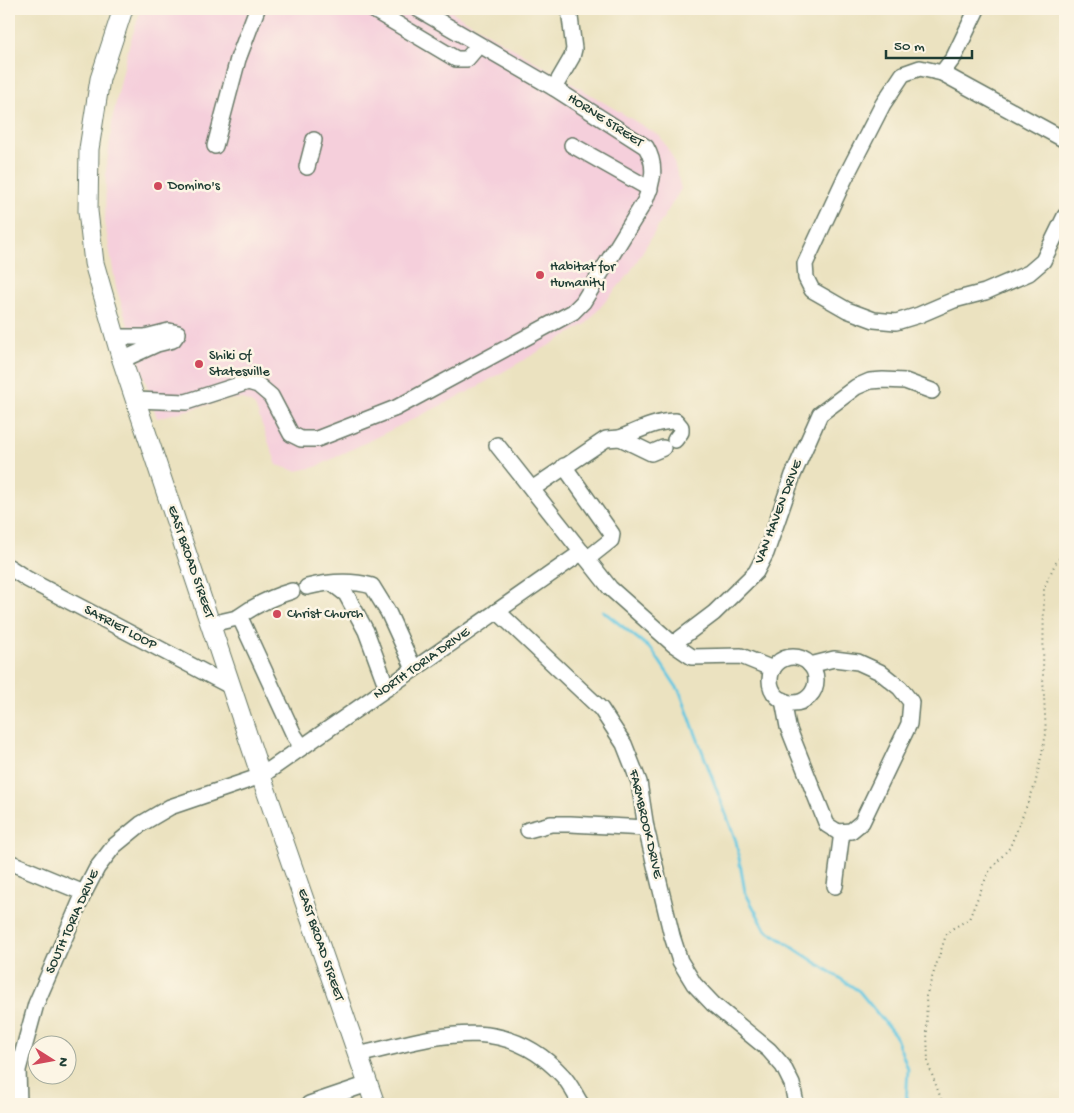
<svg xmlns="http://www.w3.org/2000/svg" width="1074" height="1113" font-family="'Gochi Hand',sans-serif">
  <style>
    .built { fill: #f5cfdb }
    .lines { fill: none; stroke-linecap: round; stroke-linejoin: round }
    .stream { stroke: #63c7e1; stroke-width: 3 }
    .minor-casing { stroke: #667765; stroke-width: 18 }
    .major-casing { stroke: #667765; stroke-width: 21 }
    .path { stroke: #667765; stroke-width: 2; stroke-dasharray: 1 4; stroke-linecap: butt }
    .minor { stroke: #fff; stroke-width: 15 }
    .major { stroke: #fff; stroke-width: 19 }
    .poi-dot { fill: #d1495b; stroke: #fcf5e5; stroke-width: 2 }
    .labels { text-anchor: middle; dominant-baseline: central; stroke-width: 5; stroke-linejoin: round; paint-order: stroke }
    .street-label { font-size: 14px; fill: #1f3d34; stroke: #fcf5e5 }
    .poi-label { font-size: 14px; fill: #1f3d34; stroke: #fcf5e5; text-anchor: start }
  </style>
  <rect width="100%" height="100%" fill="#fcf5e5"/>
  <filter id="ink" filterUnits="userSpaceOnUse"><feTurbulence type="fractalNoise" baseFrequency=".02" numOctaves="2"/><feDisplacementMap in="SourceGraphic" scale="10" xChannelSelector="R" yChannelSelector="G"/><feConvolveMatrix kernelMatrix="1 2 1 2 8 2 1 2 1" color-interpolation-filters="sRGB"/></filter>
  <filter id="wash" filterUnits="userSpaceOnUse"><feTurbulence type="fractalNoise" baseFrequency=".0096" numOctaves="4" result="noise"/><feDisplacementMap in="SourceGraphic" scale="20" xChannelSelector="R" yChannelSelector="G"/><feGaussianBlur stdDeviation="1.12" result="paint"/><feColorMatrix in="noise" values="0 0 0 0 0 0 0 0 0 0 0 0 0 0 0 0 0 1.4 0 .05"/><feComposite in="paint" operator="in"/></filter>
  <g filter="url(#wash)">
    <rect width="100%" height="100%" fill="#ebe2c0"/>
    <path class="built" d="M 141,9 L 447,9 L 660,136 L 673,158 L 681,189 L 629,274 L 586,324 L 470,391 L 316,467 L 296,471 L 277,465 L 255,406 L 244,399 L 230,399 L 157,418 L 116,287 L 105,224 L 106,171 L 113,116 L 128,49 Z"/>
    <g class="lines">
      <path class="stream" d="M 603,611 L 652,650 L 680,692 L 736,841 L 745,892 L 765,929 L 859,991 L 895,1035 L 908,1069 L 906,1104"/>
    </g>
  </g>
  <g filter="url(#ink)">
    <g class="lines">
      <defs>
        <g id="minor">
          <path d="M 372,9 L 456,59 L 467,59 L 479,45"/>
          <path d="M 942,73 L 954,57 L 977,9"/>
          <path d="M 554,88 L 572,57 L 574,49 L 569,9"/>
          <path d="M 1065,140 L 942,73 L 920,68 L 903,74 L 883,104 L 844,180 L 805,264 L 806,278 L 812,290 L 847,310 L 874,320 L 896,322 L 919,315 L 954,300 L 985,292 L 1029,273 L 1043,261 L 1065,216"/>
          <path d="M 572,145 L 650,189"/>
          <path d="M 215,146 L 238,59 L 257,9"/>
          <path d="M 307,167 L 314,140"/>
          <path d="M 114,337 L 145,337 L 169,331 L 178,333 L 173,340 L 157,344 L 122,360"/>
          <path d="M 135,400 L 186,402 L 248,382 L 258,385 L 271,396 L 291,434 L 301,439 L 317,439 L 396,408 L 573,312 L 583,302 L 645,201 C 653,181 657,166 646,147 L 554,88 L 418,9"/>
          <path d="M 620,438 C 639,430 656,421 676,421 L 681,427 L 681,432 L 675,440"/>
          <path d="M 497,445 L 610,588 L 673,644 L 714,613 L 756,572 L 766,553 L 793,475 L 820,414 L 856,387 L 870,381 L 883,380 L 905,381 L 932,391"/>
          <path d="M 564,466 L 612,534 L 611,540 L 587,559"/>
          <path d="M 532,489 L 606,439 L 620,438 L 651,453 L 663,448"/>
          <path d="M 9,567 L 27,579 L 232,687"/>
          <path d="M 333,584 L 346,594 L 366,631 L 387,688"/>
          <path d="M 307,587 C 328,582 350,580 372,586 L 388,612 L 414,669"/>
          <path d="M 497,611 L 601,709 L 624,744 L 639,782 L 646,828 L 672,936 L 680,961 L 694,984 L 713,1004 L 769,1050 L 783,1066 L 792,1084 L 796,1104"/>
          <path d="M 237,618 C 255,605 271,597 292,591"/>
          <path d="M 211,624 L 237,618 L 242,622 L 294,735 L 302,747"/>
          <path d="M 673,644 L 692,657 L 741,656 L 773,669"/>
          <circle cx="793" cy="680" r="23"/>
          <path d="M 783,700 L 788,727 L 827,825 L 838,832 L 851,831 L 862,822 L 909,724 L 911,702 L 900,688 L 880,672 L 858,662 L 834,659 L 810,665"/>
          <path d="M 528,830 L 551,824 L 570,824 L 646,828"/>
          <path d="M 9,862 L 84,893"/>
          <path d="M 835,886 L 842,832"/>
          <path d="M 358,1055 C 433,1038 502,1010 562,1075 C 570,1083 575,1095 581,1104"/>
          <path d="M 19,1104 L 18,1070 L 36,1004 L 84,893 L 97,868 L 114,846 L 141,824 L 170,807 L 261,776 L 582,552"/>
          <path d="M 309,1104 L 368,1084"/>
        </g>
        <path id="major" d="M 123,9 L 100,79 L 89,149 L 88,211 L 94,263 L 122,360 L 261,776 L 375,1104"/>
      </defs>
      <use href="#minor" class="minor-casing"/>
      <use href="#major" class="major-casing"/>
      <path class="path" d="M 943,1104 L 928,1064 L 926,996 L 947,932 L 969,919 L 988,873 L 1010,847 L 1035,785 L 1046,734 L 1043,677 L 1044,588 L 1055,564 L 1065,551"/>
      <use href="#minor" class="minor"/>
      <use href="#major" class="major"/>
    </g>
  </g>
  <g class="poi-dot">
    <circle cx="158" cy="186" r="5"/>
    <circle cx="540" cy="275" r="5"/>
    <circle cx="199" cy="364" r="5"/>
    <circle cx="277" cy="614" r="5"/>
  </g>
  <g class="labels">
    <g class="street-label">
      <text transform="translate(605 121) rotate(33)">HORNE STREET</text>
      <text transform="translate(779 512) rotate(-69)">VAN HAVEN DRIVE</text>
      <text transform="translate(190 562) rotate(71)">EAST BROAD STREET</text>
      <text transform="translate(120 628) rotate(28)">SAFRIET LOOP</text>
      <text transform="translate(422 664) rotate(-35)">NORTH TORIA DRIVE</text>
      <text transform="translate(645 824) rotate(77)">FARMBROOK DRIVE</text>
      <text transform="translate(73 922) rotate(-66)">SOUTH TORIA DRIVE</text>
      <text transform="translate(320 945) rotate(71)">EAST BROAD STREET</text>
    </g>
    <g class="poi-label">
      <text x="168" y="186">Domino's</text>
      <text x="550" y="267">Habitat for<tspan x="550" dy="16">Humanity</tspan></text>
      <text x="209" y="356">Shiki Of<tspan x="209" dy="16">Statesville</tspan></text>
      <text x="287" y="614">Christ Church</text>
    </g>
  </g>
  <rect width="1074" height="1113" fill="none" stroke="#fcf5e5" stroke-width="30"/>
  <g transform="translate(52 1060) rotate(101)"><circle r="24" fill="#fcf5e5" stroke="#a4ab9e"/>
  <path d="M0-4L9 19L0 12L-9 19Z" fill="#d1495b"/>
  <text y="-8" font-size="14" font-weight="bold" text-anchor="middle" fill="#1f3d34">N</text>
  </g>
  <path d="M886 50v8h86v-8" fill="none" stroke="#1f3d34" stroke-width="2.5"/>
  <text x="894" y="50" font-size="15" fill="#1f3d34" stroke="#fcf5e5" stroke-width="4" paint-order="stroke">50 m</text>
</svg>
